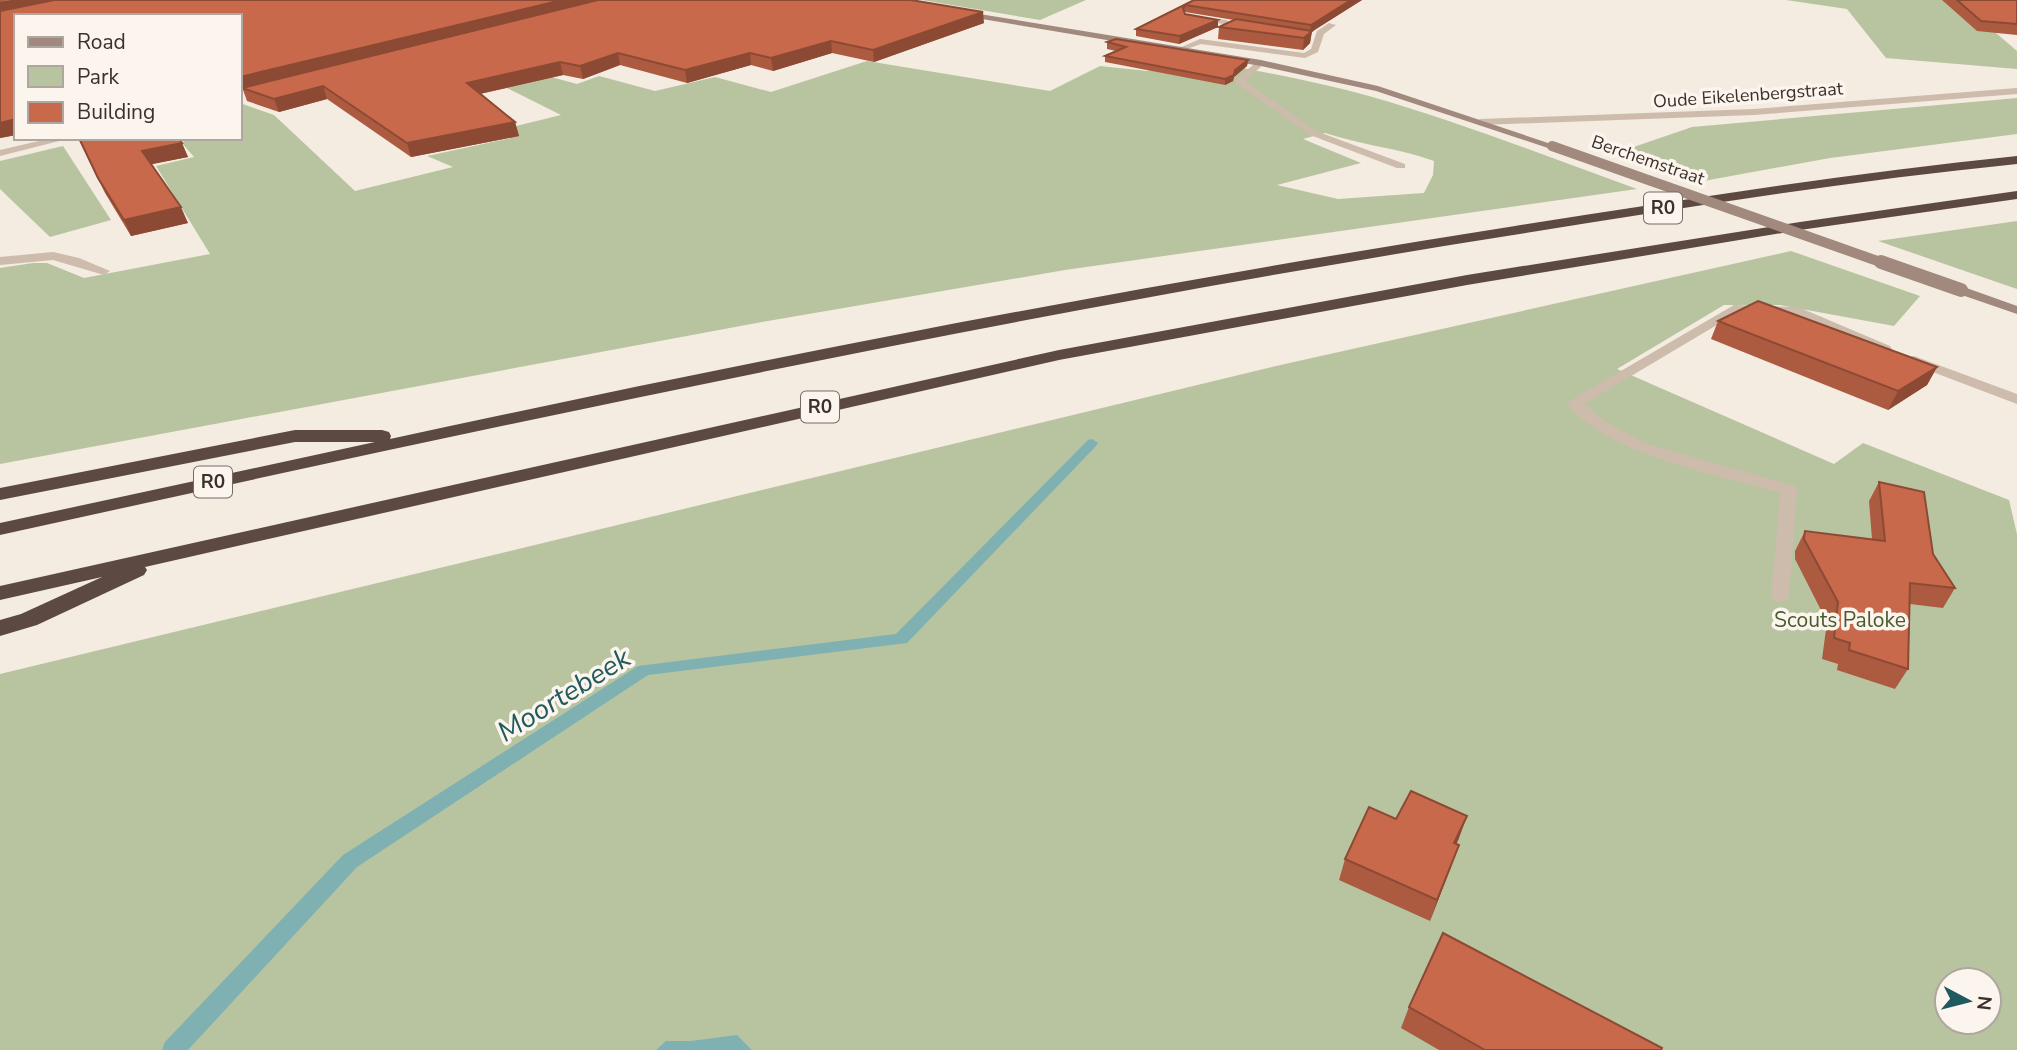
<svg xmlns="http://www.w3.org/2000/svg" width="2017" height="1050" font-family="'Nunito Sans',sans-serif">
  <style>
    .green { fill: #b8c4a0; fill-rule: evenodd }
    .water { fill: #7fb0b2 }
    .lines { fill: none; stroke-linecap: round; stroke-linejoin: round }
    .stream { fill: #7fb0b2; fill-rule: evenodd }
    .lane { fill: #cdbbac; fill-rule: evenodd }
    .street { fill: #cdbbac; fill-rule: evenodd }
    .secondary { fill: #a18a7d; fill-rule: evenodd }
    .highway { fill: #5c4a42; fill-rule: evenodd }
    .secondary-bridge-far1 { stroke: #a18a7d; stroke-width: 10 }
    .secondary-bridge { stroke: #a18a7d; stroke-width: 14 }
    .wall { fill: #ac5a40 }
    .shaded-wall { fill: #8c4a34 }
    .building { fill: #c8694b; stroke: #8c4a34; stroke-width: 2 }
    .labels { text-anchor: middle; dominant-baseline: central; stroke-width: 7; stroke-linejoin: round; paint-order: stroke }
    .far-street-label { font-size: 18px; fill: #3b302b; stroke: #fbf5ee }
    .shield { fill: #fbf5ee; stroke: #756b66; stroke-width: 2 }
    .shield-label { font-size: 19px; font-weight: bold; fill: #3b302b }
    .park-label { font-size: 21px; fill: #4a5a2e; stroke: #fbf5ee }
    .near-water-label { font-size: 28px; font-style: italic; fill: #1f5a5e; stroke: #fbf5ee }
  </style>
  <rect width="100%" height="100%" fill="#f4ebe1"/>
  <g class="green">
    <path d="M 922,0 L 1086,0 L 1040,20 Z"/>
    <path d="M 1786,0 L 2017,0 L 1968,9 L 2017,51 L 2017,69 L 1886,58 L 1847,9 Z"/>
    <path d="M 1180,57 C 1243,68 1307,79 1369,96 C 1460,122 1548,157 1637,189 L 1065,270 L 762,322 L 0,464 L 0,268 L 33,263 L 47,263 L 84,278 L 210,254 L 156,166 L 194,157 L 181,142 L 198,138 L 240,138 L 240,103 L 274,115 L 355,191 L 453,167 L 427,156 L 511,138 L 500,130 L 561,115 L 499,84 L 540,74 L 577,84 L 599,76 L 655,91 L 715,77 L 771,92 L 867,61 L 1050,91 L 1100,66 L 1147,71 ZM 1325,133 C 1361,145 1398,148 1434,161 L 1433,175 L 1424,193 L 1338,199 L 1277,185 L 1361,163 L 1303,139 Z"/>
    <path d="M 2017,98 L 2017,134 L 1830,158 L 1698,182 L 1619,152 L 1692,127 Z"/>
    <path d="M 63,146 L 111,220 L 50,237 L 0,189 L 0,161 Z"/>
    <path d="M 2017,221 L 2017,289 L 1878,241 Z"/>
    <path d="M 1791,251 L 1920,296 L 1894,326 L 1780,305 L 1724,305 L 1617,369 L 1834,464 L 1863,443 L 2009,500 L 2017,534 L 2017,1050 L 0,1050 L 0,674 L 1276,366 ZM 1947,980 L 1989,980 L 1989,1022 L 1947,1022 Z"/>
  </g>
  <path class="water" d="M 737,1035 L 752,1050 L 656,1050 L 666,1041 L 691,1041 Z"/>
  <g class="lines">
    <path class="stream" d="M 1092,439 L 1098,443 L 1096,446 L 907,643 L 648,675 L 357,867 L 188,1050 L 162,1050 L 165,1042 L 343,855 L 638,666 L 896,634 L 1088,440 Z"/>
    <g class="lane">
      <path d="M 1192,16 L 1226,20 L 1237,26 L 1233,28 L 1224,24 L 1195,20 Z"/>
      <path d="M 1329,23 L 1336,25 L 1324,34 L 1318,52 L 1305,58 L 1201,44 L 1181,51 L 1177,49 L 1200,39 L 1304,53 L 1311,49 L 1317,31 Z"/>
      <path d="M 1258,61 L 1265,63 L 1245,81 L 1316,131 L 1405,164 L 1405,168 L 1397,168 L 1310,135 L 1236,83 L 1236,79 Z"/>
      <path d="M 53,252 L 79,258 L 110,271 L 104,275 L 53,260 L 0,265 L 0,257 Z"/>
      <path d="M 1734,305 L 1798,307 L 1805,311 L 1798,315 L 1737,313 L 1584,404 L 1603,420 L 1644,443 L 1795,486 L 1797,490 L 1789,597 L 1787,601 L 1773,601 L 1771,597 L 1780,493 C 1717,474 1609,456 1566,403 Z"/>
    </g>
    <g class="street">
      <path d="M 2017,88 L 2017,94 L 1754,115 L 1480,125 L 1475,122 L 1480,119 L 1754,109 Z"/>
      <path d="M 52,138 L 71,138 L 0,156 L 0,150 Z"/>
      <path d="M 1798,307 L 1890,346 L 1892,349 L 1885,353 L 1880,352 L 1793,314 L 1793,308 Z"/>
      <path d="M 1914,356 L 2017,394 L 2017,404 L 1909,363 L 1909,357 Z"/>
    </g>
    <g class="secondary">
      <path d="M 961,11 L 1261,60 L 1378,86 L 1557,146 L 1548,148 L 1376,91 L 1261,66 L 958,15 Z"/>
      <path d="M 1961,286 L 2017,306 L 2017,314 L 1956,293 L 1955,290 Z"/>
    </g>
    <g class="highway">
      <path d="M 2017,156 L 2017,164 C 1846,181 1676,209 1507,236 C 1001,316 500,425 0,535 L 0,523 L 375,442 L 295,442 L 0,500 L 0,488 L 295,430 L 382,430 L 389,432 L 391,436 L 390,439 C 763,358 1138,285 1515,226 C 1682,200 1849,173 2017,156 Z"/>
      <path d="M 2017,191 L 2017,199 L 1800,230 L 1467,285 L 1059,360 L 145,567 L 147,570 L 144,575 L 37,625 L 0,636 L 0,620 L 21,614 L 102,577 L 0,600 L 0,586 L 1059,350 L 1467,275 L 1800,222 Z"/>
    </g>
    <path class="secondary-bridge-far1" d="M 1552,146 L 1886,264"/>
    <path class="secondary-bridge" d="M 1881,262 L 1961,290"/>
  </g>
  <g class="wall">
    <path d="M 0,0 L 984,23 L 874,62 L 832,53 L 773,71 L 751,65 L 687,83 L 620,65 L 583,79 L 563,75 L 480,94 L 515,122 L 519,136 L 411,157 L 327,99 L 279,112 L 247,101 L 243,90 L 240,91 L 240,16 L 16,16 L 16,135 L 0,138 Z"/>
    <path d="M 1194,0 L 1362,0 L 1312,31 L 1310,43 L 1303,50 L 1218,39 L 1219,27 L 1234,20 L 1185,12 L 1185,14 L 1218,27 L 1179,44 L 1136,36 L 1136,29 Z"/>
    <path d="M 1942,0 L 2017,0 L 2017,35 L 1977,31 Z"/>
    <path d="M 1107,42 L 1248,60 L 1247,66 L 1234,77 L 1233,81 L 1225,85 L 1105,62 L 1105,56 L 1116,51 L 1107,49 Z"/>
    <path d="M 78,138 L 190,138 L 180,140 L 188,157 L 151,164 L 188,223 L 131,236 L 105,193 Z"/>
    <path d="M 1718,321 L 1937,367 L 1927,385 L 1888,410 L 1711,339 Z"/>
    <path d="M 1879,482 L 1933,554 L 1955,588 L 1943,608 L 1910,604 L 1908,669 L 1895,689 L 1837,670 L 1838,664 L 1822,659 L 1827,622 L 1795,559 L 1795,551 L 1805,531 L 1872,539 L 1869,501 Z"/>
    <path d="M 1396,819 L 1459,838 L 1456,844 L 1459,845 L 1430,921 L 1339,880 L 1345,859 Z"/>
    <path d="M 1409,1007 L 1661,1050 L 1439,1050 L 1401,1028 Z"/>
  </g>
  <g class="shaded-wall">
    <path d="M 11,0 L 69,0 L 0,14 L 0,2 Z"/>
    <path d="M 562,0 L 609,0 L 242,88 L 243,90 L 240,91 L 240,77 Z"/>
    <path d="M 1351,0 L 1362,0 L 1310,33 L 1311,25 Z"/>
    <path d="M 983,12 L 984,23 L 874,62 L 873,50 Z"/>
    <path d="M 1218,20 L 1218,27 L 1179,44 L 1180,36 Z"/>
    <path d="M 1312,31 L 1310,43 L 1303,50 L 1304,38 Z"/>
    <path d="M 831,41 L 832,53 L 773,71 L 771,58 Z"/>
    <path d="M 618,53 L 620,65 L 583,79 L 580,66 Z"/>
    <path d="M 750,53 L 751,65 L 687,83 L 685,70 Z"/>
    <path d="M 1248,60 L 1247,66 L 1234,77 L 1233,81 L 1225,85 L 1225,79 Z"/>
    <path d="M 560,62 L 563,75 L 470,96 L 467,83 Z"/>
    <path d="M 323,86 L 327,99 L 279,112 L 274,99 Z"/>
    <path d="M 16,119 L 16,135 L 0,138 L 0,123 Z"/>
    <path d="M 515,122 L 519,136 L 411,157 L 407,143 Z"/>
    <path d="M 182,143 L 188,157 L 148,165 L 142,151 Z"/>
    <path d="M 181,207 L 188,223 L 131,236 L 124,220 Z"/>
    <path d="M 1937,367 L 1927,385 L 1888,410 L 1898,391 Z"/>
    <path d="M 1467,816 L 1459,838 L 1447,865 L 1454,843 Z"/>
    <path d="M 1459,845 L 1451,867 L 1430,921 L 1437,900 Z"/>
  </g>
  <g class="building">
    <path d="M 54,0 L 562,0 L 240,77 L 240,16 L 16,16 L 16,119 L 0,123 L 0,11 Z"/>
    <path d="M 598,0 L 911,0 L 983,12 L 873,50 L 831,41 L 771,58 L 750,53 L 685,70 L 618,53 L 580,66 L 560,62 L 467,83 L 515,122 L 407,143 L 323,86 L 274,99 L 242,88 Z"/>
    <path d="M 1194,0 L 1351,0 L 1311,25 L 1186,5 L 1183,8 L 1185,14 L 1218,20 L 1180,36 L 1136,29 Z"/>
    <path d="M 1957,0 L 2017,0 L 2017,24 L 1981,21 Z"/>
    <path d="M 1236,19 L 1312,31 L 1304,38 L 1219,27 Z"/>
    <path d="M 1116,39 L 1248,60 L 1235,70 L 1234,75 L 1225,79 L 1105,56 L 1126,47 L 1107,42 Z"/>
    <path d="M 79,138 L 178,138 L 182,143 L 142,151 L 181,207 L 124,220 L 98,178 Z"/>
    <path d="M 1758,301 L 1937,367 L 1898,391 L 1718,321 Z"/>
    <path d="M 1879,482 L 1924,492 L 1933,554 L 1955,588 L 1910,583 L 1908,669 L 1849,650 L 1850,643 L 1834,638 L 1838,602 L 1804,539 L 1805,531 L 1885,541 Z"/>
    <path d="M 1411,791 L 1467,816 L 1454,843 L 1459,845 L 1437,900 L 1345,859 L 1369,807 L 1396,819 Z"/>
    <path d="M 1443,933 L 1662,1048 L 1661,1050 L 1485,1050 L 1409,1007 Z"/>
  </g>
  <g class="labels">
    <g class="far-street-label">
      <text transform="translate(1748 95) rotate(-4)">Oude Eikelenbergstraat</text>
      <text transform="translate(1648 160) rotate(19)">Berchemstraat</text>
    </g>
    <g class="shield">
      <rect x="1644" y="192.5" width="38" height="31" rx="5"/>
      <rect x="801" y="391.5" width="38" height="31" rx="5"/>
      <rect x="194" y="466.5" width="38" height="31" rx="5"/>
    </g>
    <g class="shield-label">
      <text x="1663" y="208">R0</text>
      <text x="820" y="407">R0</text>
      <text x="213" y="482">R0</text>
    </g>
    <g class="park-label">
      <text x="1840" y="620">Scouts Paloke</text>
    </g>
    <g class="near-water-label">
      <text transform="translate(564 695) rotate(-32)">Moortebeek</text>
    </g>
  </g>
  <rect x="14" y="14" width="228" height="126" fill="#fbf5ee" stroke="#aea6a0" stroke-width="2"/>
  <rect x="28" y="37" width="35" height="10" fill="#a18a7d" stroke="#aea6a0" stroke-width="2"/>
  <text x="77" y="49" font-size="21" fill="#3b302b">Road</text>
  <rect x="28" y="66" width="35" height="21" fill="#b8c4a0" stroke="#aea6a0" stroke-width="2"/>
  <text x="77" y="84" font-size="21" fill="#3b302b">Park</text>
  <rect x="28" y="102" width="35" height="21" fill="#c8694b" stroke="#aea6a0" stroke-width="2"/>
  <text x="77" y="119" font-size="21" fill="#3b302b">Building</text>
  <g transform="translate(1968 1001) rotate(97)"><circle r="33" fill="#fbf5ee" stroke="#aea6a0" stroke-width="2"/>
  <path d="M0-5L12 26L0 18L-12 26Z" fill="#1f5a5e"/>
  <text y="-10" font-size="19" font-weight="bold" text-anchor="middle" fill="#3b302b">N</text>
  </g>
</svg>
